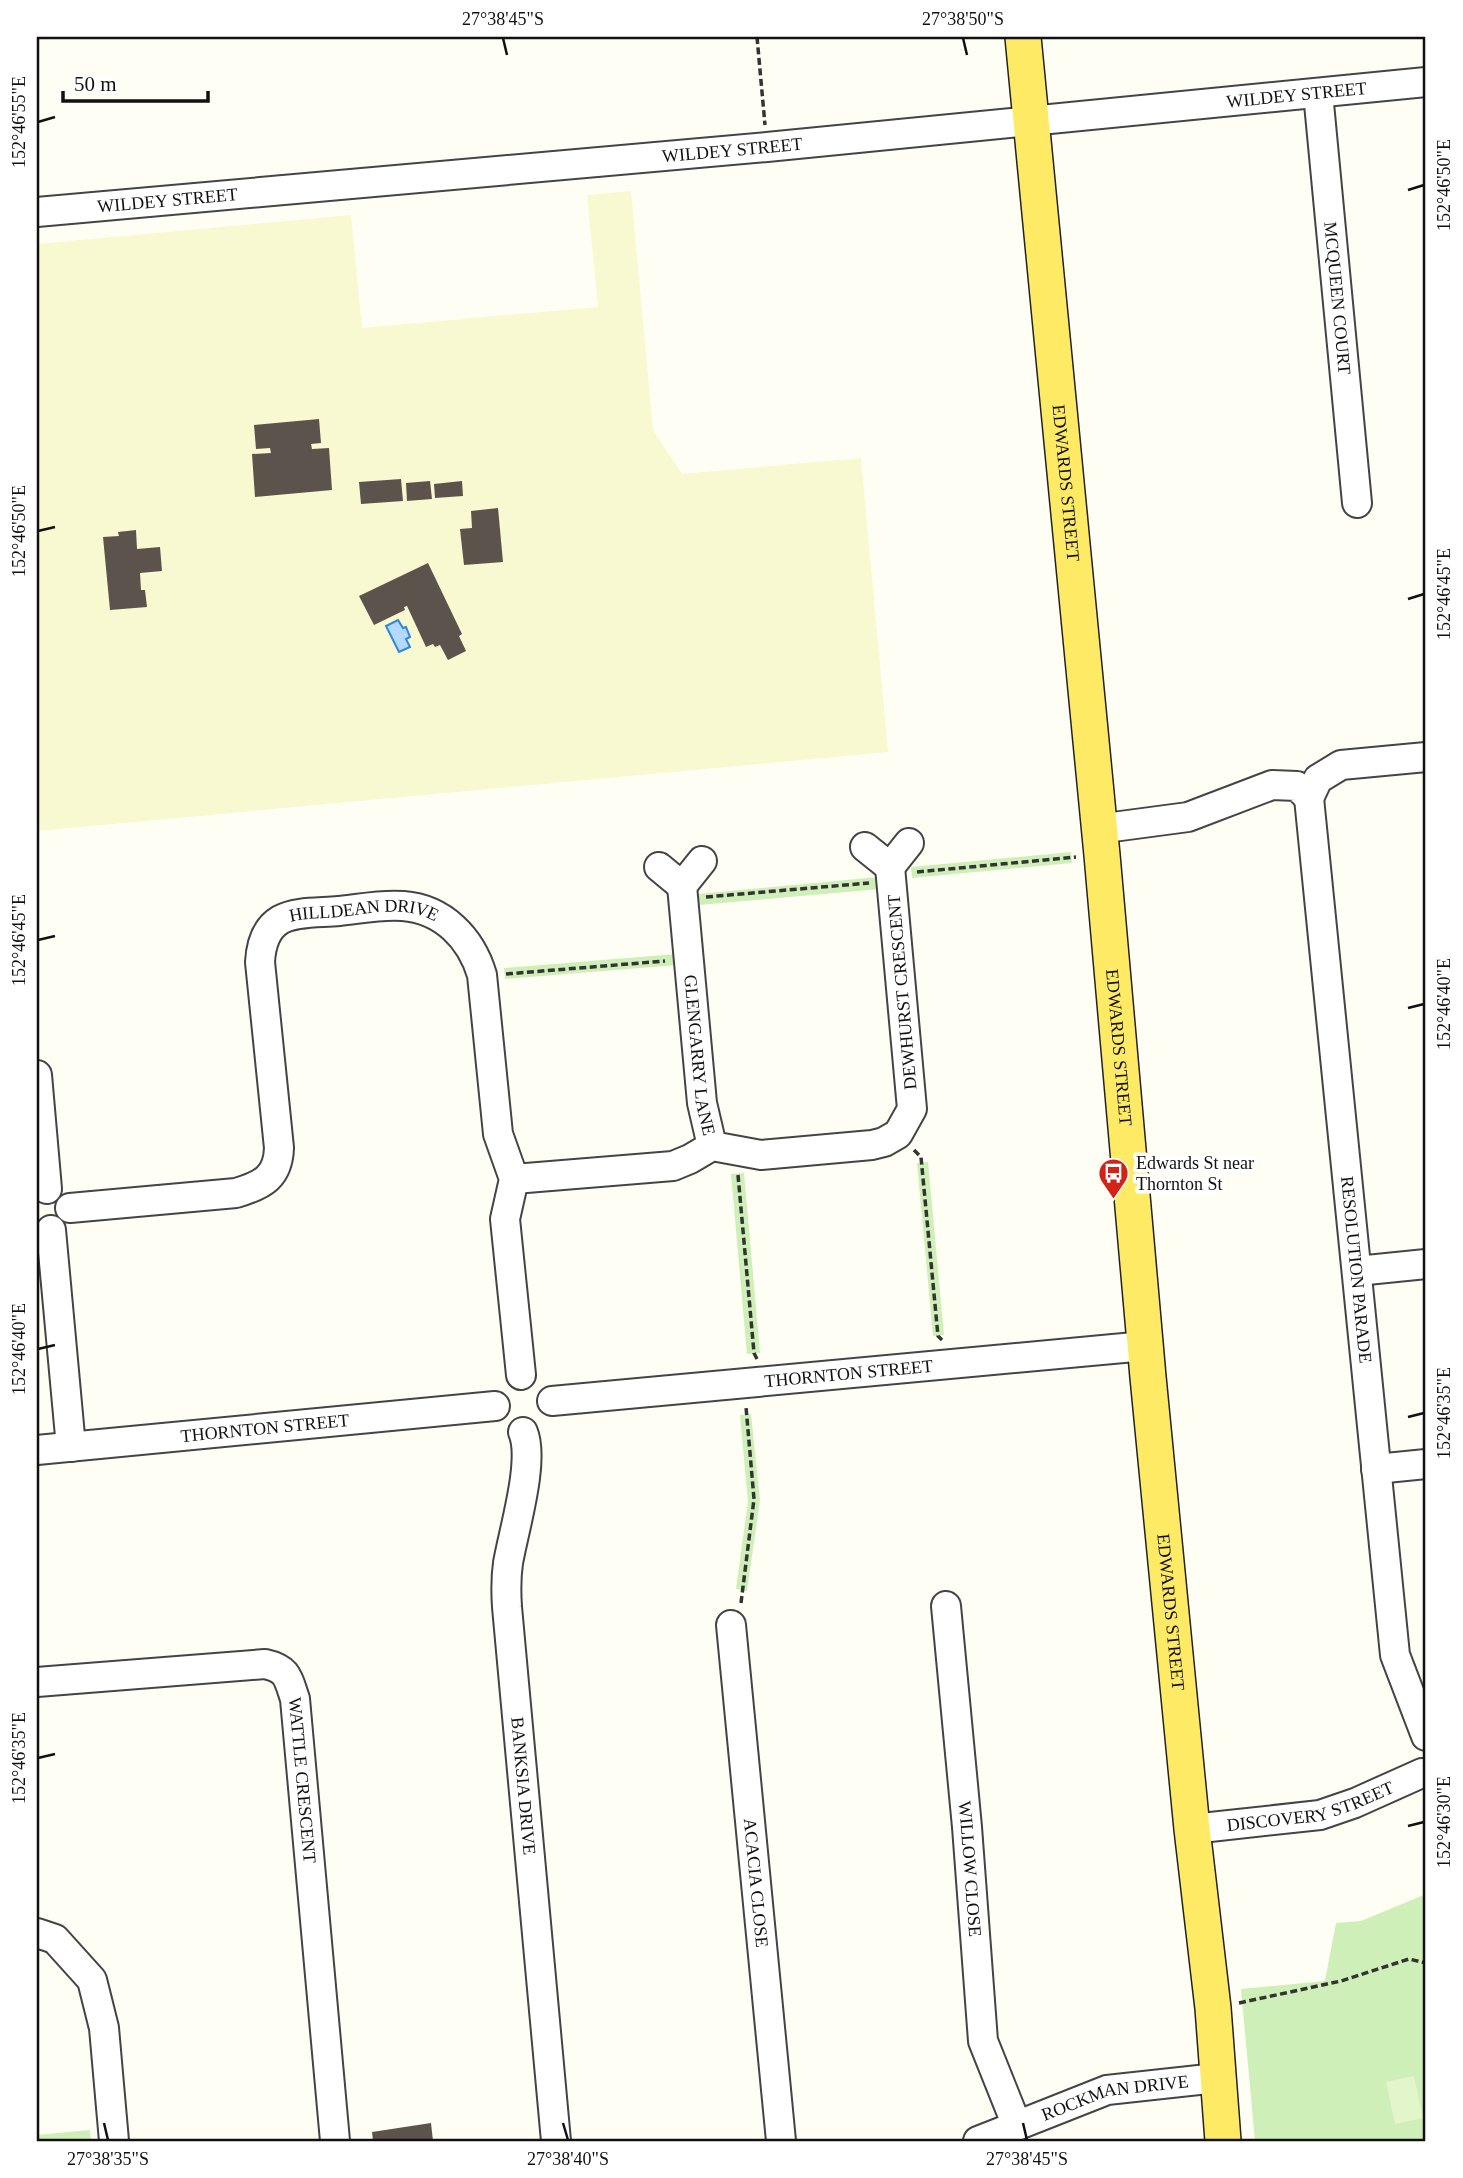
<svg xmlns="http://www.w3.org/2000/svg" width="1463" height="2178" font-family="'Times New Roman',serif">
  <style>
    .farmland { fill: #f8f9d0 }
    .green { fill: #cfefb8 }
    .pitch { fill: #e2f5cb }
    .water { fill: #b3d9fd; stroke: #3186dd; stroke-width: 2 }
    .building { fill: #5b534c }
    .lines { fill: none; stroke-linecap: round; stroke-linejoin: round }
    .minor-casing { stroke: #444; stroke-width: 32 }
    .major-casing { stroke: #222; stroke-width: 38 }
    .path { stroke: #333; stroke-width: 3.5; stroke-dasharray: 7 3.5; stroke-linecap: butt }
    .minor { stroke: #fff; stroke-width: 28 }
    .major { stroke: #ffea65; stroke-width: 35 }
    .ticks { fill: none; stroke: #111; stroke-width: 2.5 }
    .labels { text-anchor: middle; dominant-baseline: central; stroke-width: 7; stroke-linejoin: round; paint-order: stroke }
    .street-label { font-size: 18px; fill: #111; stroke: #fff }
    .poi-label { font-size: 18px; fill: #111; stroke: #fff; text-anchor: start }
    .neatline { fill: none; stroke: #111; stroke-width: 2.5 }
    .ticks-label { font-size: 18px; text-anchor: middle; fill: #111 }
  </style>
  <rect width="100%" height="100%" fill="#fffef5"/>
  <path class="farmland" d="M 631,191 L 653,430 L 682,474 L 861,458 L 888,752 L 37,831 L 37,244 L 351,215 L 362,328 L 598,307 L 587,195 Z"/>
  <g class="green">
    <path d="M 1071,852 L 1072,863 L 912,878 L 911,867 Z"/>
    <path d="M 878,877 L 880,889 L 700,905 L 698,894 Z"/>
    <path d="M 676,954 L 677,965 L 505,979 L 504,968 Z"/>
    <path d="M 928,1162 L 944,1335 L 933,1336 L 917,1163 Z"/>
    <path d="M 744,1173 L 760,1353 L 747,1354 L 731,1174 Z"/>
    <path d="M 751,1414 L 760,1500 L 747,1591 L 736,1589 L 748,1502 L 740,1415 Z"/>
    <path d="M 1426,1894 L 1426,2141 L 1255,2141 L 1241,1989 L 1325,1981 L 1336,1923 L 1361,1921 Z"/>
    <path d="M 90,2130 L 91,2141 L 37,2141 L 37,2135 Z"/>
  </g>
  <path class="pitch" d="M 1414,2076 L 1423,2118 L 1395,2124 L 1386,2082 Z"/>
  <path class="water" d="M 398,620 L 403,628 L 406,627 L 410,637 L 406,639 L 410,647 L 399,652 L 386,626 Z"/>
  <g class="building">
    <path d="M 319,419 L 321,443 L 311,444 L 312,449 L 329,448 L 332,490 L 255,497 L 252,454 L 271,453 L 270,448 L 256,449 L 254,425 Z"/>
    <path d="M 401,479 L 403,501 L 361,504 L 359,482 Z"/>
    <path d="M 430,481 L 432,499 L 407,501 L 406,483 Z"/>
    <path d="M 462,481 L 463,496 L 435,498 L 434,484 Z"/>
    <path d="M 498,508 L 503,562 L 464,565 L 460,529 L 472,528 L 471,511 Z"/>
    <path d="M 136,530 L 137,549 L 160,547 L 162,571 L 140,573 L 141,590 L 145,590 L 147,607 L 110,610 L 103,537 L 119,536 L 118,532 Z"/>
    <path d="M 428,563 L 462,634 L 459,636 L 466,651 L 448,660 L 440,645 L 435,647 L 433,644 L 426,647 L 407,606 L 404,607 L 405,610 L 374,625 L 359,596 Z"/>
    <path d="M 431,2123 L 433,2141 L 373,2141 L 372,2132 Z"/>
  </g>
  <g class="lines">
    <defs>
      <g id="minor">
        <path id="s1" d="M 1318,93 L 1357,503"/>
        <path id="s2" d="M 37,212 L 767,147 L 1426,82"/>
        <path id="s3" d="M 1309,798 L 1395,1655 L 1426,1736"/>
        <path d="M 1098,829 L 1188,817 L 1272,785 L 1297,786 L 1309,798 L 1318,779 L 1341,765 L 1426,757"/>
        <path d="M 865,847 L 890,867 L 909,843"/>
        <path d="M 659,867 L 682,886 L 702,861"/>
        <path id="s4" d="M 682,886 L 702,1103 L 712,1146"/>
        <path d="M 37,1075 L 47,1189"/>
        <path d="M 514,1179 L 673,1166 L 690,1159 L 712,1146 L 761,1155 L 872,1145 L 884,1142 L 898,1134 L 912,1109 L 890,867"/>
        <path id="s5" d="M 70,1208 L 236,1193 C 263,1185 278,1177 279,1148 L 260,962 C 261,945 265,929 280,920 C 296,911 321,913 339,911 C 359,909 382,904 403,906 C 443,909 471,938 482,975 L 498,1134 L 514,1179 L 505,1219 L 521,1375"/>
        <path d="M 51,1230 L 71,1447"/>
        <path d="M 1357,1271 L 1426,1264"/>
        <path id="s6" d="M 552,1401 L 1145,1346"/>
        <path id="s7" d="M 523,1432 C 535,1461 514,1529 508,1563 C 506,1577 506,1592 507,1607 L 556,2141"/>
        <path id="s8" d="M 37,1450 L 495,1406"/>
        <path d="M 1376,1469 L 1426,1464"/>
        <path id="s9" d="M 946,1606 L 967,1827 L 983,2041 L 1017,2126"/>
        <path id="s10" d="M 731,1625 L 781,2141"/>
        <path id="s11" d="M 37,1682 L 265,1664 C 288,1669 288,1678 295,1699 L 335,2141"/>
        <path id="s12" d="M 1192,1829 L 1320,1815 L 1355,1803 L 1422,1773"/>
        <path d="M 37,1933 L 55,1939 L 92,1980 L 104,2028 L 114,2141"/>
        <path id="s13" d="M 978,2141 L 1107,2090 L 1217,2078"/>
      </g>
      <g id="major">
        <path id="s14" d="M 1023,37 L 1102,855 L 1148,1377 L 1192,1829 L 1213,2008 L 1223,2141"/>
      </g>
    </defs>
    <use href="#minor" class="minor-casing"/>
    <use href="#major" class="major-casing"/>
    <g class="path">
      <path d="M 757,37 L 765,125"/>
      <path d="M 917,872 L 1076,857"/>
      <path d="M 706,897 L 869,883"/>
      <path d="M 506,974 L 665,961"/>
      <path d="M 914,1150 L 921,1157 L 938,1336 L 942,1340"/>
      <path d="M 738,1175 L 754,1353 L 757,1359"/>
      <path d="M 741,1603 L 754,1499 L 746,1407"/>
      <path d="M 1239,2003 L 1341,1981 L 1409,1959 L 1426,1963"/>
    </g>
    <use href="#minor" class="minor"/>
    <use href="#major" class="major"/>
  </g>
  <path class="ticks" d="M 503,38 L 507,55M 963,38 L 967,55M 38,122 L 55,117M 1408,190 L 1424,185M 38,531 L 55,527M 1408,599 L 1424,594M 38,940 L 55,936M 1408,1008 L 1424,1004M 38,1349 L 55,1345M 1408,1417 L 1424,1413M 38,1758 L 55,1754M 1408,1826 L 1424,1822M 104,2123 L 108,2140M 563,2123 L 568,2140M 1023,2123 L 1027,2140"/>
  <defs>
    <symbol id="bus-pin" viewBox="-11 -11 22 30"><path d="M0 17L-7.5 6A9.5 9.5 0 1 1 7.5 6Z" fill="#d32217" stroke="#fff"/><path d="M-5-6H5V4H4V6H2V4H-2V6H-4V4H-5ZM-3.5-4V0h7V-4ZM-3.5 1.2v1.5H-2V1.2ZM2 1.2v1.5H3.5V1.2Z" fill="#fff"/></symbol>
  </defs>
  <g fill-rule="evenodd">
    <use href="#bus-pin" x="1096" y="1156" width="35" height="47"/>
  </g>
  <g class="labels">
    <g class="street-label">
      <text stroke="none"><textPath href="#s2" startOffset="1265">WILDEY STREET</textPath></text>
      <text stroke="none"><textPath href="#s2" startOffset="698">WILDEY STREET</textPath></text>
      <text stroke="none"><textPath href="#s2" startOffset="131">WILDEY STREET</textPath></text>
      <text stroke="none"><textPath href="#s1" startOffset="206">MCQUEEN COURT</textPath></text>
      <text stroke="none"><textPath href="#s14" startOffset="448">EDWARDS STREET</textPath></text>
      <text stroke="none"><textPath href="#s5" startOffset="556">HILLDEAN DRIVE</textPath></text>
      <text transform="translate(902 992) rotate(-95)">DEWHURST CRESCENT</text>
      <text stroke="none"><textPath href="#s14" startOffset="1015">EDWARDS STREET</textPath></text>
      <text stroke="none"><textPath href="#s4" startOffset="170">GLENGARRY LANE</textPath></text>
      <text stroke="none"><textPath href="#s3" startOffset="474">RESOLUTION PARADE</textPath></text>
      <text stroke="none"><textPath href="#s6" startOffset="298">THORNTON STREET</textPath></text>
      <text stroke="none"><textPath href="#s8" startOffset="229">THORNTON STREET</textPath></text>
      <text stroke="none"><textPath href="#s14" startOffset="1582">EDWARDS STREET</textPath></text>
      <text stroke="none"><textPath href="#s11" startOffset="360">WATTLE CRESCENT</textPath></text>
      <text stroke="none"><textPath href="#s7" startOffset="357">BANKSIA DRIVE</textPath></text>
      <text stroke="none"><textPath href="#s12" startOffset="121">DISCOVERY STREET</textPath></text>
      <text stroke="none"><textPath href="#s9" startOffset="264">WILLOW CLOSE</textPath></text>
      <text stroke="none"><textPath href="#s10" startOffset="259">ACACIA CLOSE</textPath></text>
      <text stroke="none"><textPath href="#s13" startOffset="145">ROCKMAN DRIVE</textPath></text>
    </g>
    <g class="poi-label">
      <text x="1136" y="1163">Edwards St near<tspan x="1136" dy="21">Thornton St</tspan></text>
    </g>
  </g>
  <rect width="1463" height="2178" fill="none" stroke="#ffffff" stroke-width="77"/>
  <path d="M63 91v10h145v-10" fill="none" stroke="#111111" stroke-width="3.5"/>
  <text x="74" y="91" font-size="21" fill="#111111" stroke="#ffffff" stroke-width="5" paint-order="stroke">50 m</text>
  <rect x="38" y="38" width="1386" height="2102" class="neatline"/>
  <g class="ticks-label">
    <text x="503" y="25">27°38'45"S</text>
    <text x="963" y="25">27°38'50"S</text>
    <text transform="translate(19 122) rotate(-90)" y="6">152°46'55"E</text>
    <text transform="translate(1444 185) rotate(-90)" y="6">152°46'50"E</text>
    <text transform="translate(19 531) rotate(-90)" y="6">152°46'50"E</text>
    <text transform="translate(1444 594) rotate(-90)" y="6">152°46'45"E</text>
    <text transform="translate(19 940) rotate(-90)" y="6">152°46'45"E</text>
    <text transform="translate(1444 1004) rotate(-90)" y="6">152°46'40"E</text>
    <text transform="translate(19 1349) rotate(-90)" y="6">152°46'40"E</text>
    <text transform="translate(1444 1413) rotate(-90)" y="6">152°46'35"E</text>
    <text transform="translate(19 1758) rotate(-90)" y="6">152°46'35"E</text>
    <text transform="translate(1444 1822) rotate(-90)" y="6">152°46'30"E</text>
    <text x="108" y="2165">27°38'35"S</text>
    <text x="568" y="2165">27°38'40"S</text>
    <text x="1027" y="2165">27°38'45"S</text>
  </g>
</svg>
